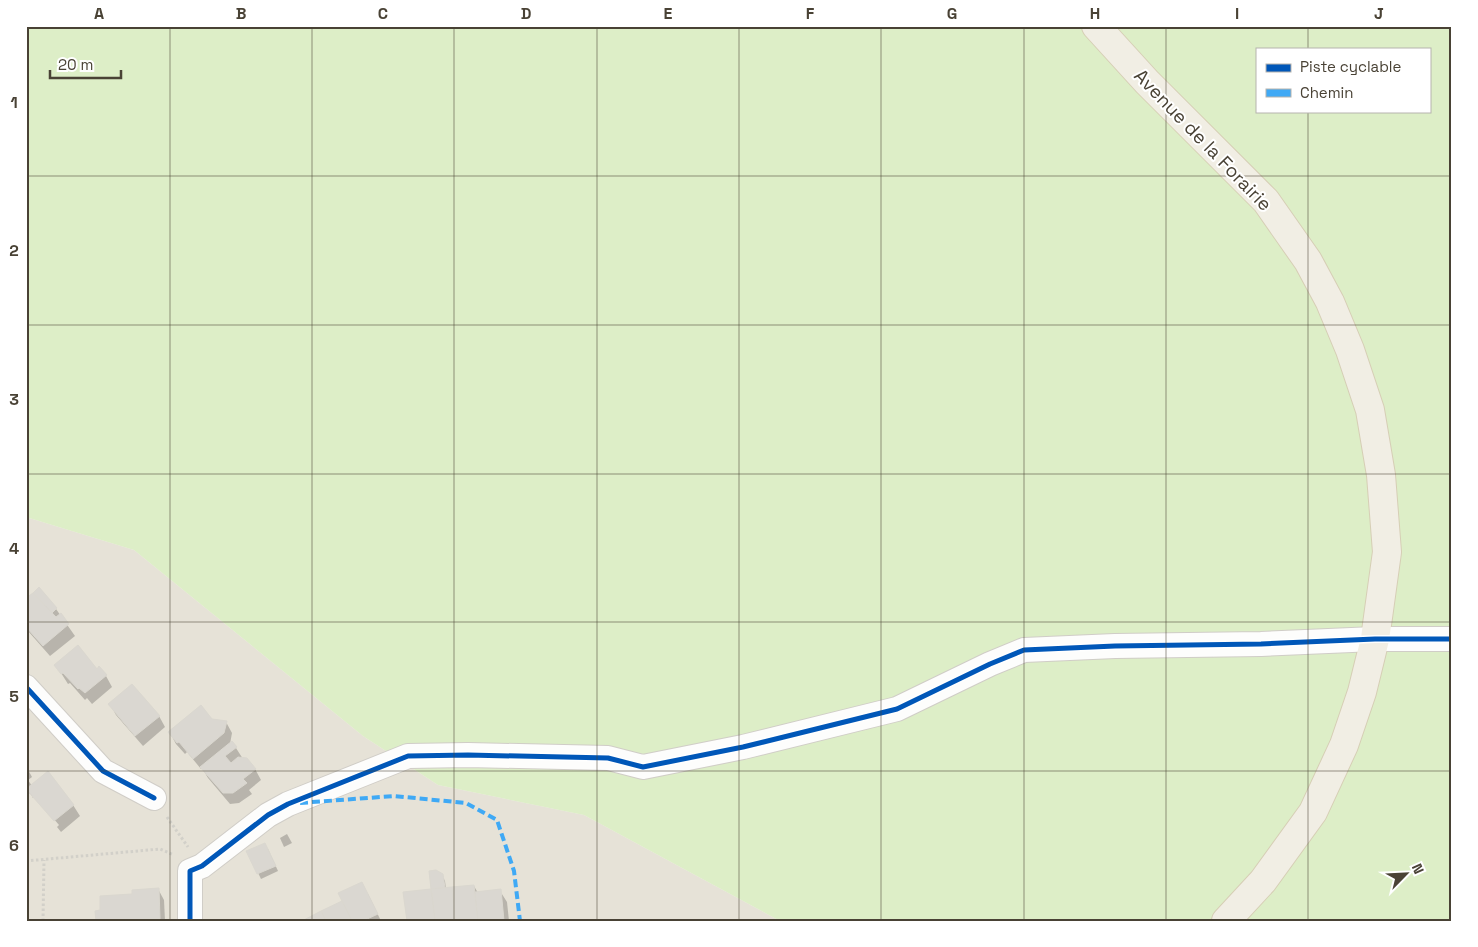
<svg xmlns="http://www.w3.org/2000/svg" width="1478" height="947" font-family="'Space Grotesk',sans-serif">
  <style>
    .residential { fill: #e6e2d7 }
    .green { fill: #ddeec7; fill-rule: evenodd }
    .shadow { fill: #0003 }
    .building { fill: #dad7d1; stroke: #dad7cf }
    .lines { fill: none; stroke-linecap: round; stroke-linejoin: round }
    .minor-casing { stroke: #d0cdc7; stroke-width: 26 }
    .primary-casing { stroke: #d6ceb5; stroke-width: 30 }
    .path { stroke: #d2d0c9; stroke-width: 3; stroke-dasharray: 2.5 2.5; stroke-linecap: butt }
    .minor { stroke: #fdfdfc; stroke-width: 24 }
    .primary { stroke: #f1eee4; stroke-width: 28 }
    .quiet { stroke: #3fa9f5; stroke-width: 4; stroke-dasharray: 8 4; stroke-linecap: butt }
    .cycleway-casing { stroke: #fff; stroke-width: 8 }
    .cycleway { stroke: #0057b8; stroke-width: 5 }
    .grid { fill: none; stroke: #494235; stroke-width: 1; stroke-opacity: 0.55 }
    .labels { text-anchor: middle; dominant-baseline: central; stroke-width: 4; stroke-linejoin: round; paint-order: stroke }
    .street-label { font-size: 19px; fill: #494235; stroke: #fff }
    .neatline { fill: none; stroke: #494235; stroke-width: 2 }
    .grid-label { font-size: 16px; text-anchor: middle; font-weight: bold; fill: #494235 }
  </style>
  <rect width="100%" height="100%" fill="#f2f0ea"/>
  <path class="residential" d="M 26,517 L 134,550 L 363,736 L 438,785 L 584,815 L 780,921 L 26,921 Z"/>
  <path class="green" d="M 26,26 L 1452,26 L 1452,921 L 780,921 L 584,815 L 438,785 L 363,736 L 134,550 L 26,517 ZM 1257,49 L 1429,49 L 1429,111 L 1257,111 Z"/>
  <g class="shadow">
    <path d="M 26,600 L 56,609 L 75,636 L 50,656 L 28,631 L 26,632 Z"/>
    <path d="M 56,665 L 97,670 L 106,676 L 112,687 L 92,704 L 87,698 L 85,700 L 70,683 L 68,684 Z"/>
    <path d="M 110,704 L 159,716 L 165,727 L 143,746 L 116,715 Z"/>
    <path d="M 212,720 L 226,722 L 232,733 L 230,744 L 236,748 L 243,759 L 255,769 L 261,780 L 249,790 L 252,794 L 239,803 L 230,804 L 208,778 L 202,768 L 201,769 L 187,752 L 185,754 L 176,744 L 170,733 Z"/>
    <path d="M 26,766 L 32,777 L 28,780 L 32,786 L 73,805 L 80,816 L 61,832 L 57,827 L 59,825 L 36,798 L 33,798 L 30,793 L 26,796 Z"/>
    <path d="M 287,834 L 292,843 L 284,847 L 280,838 Z"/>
    <path d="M 268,849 L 278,871 L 261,879 L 248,852 Z"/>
    <path d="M 442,875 L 445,881 L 446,889 L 474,886 L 478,893 L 500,891 L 507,902 L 509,921 L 408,921 L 434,890 Z"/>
    <path d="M 158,889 L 164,900 L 165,921 L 97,921 Z"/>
    <path d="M 368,894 L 381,921 L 304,921 Z"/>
  </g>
  <g class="building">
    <path d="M 39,587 L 57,608 L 52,613 L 33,593 Z"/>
    <path d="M 33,593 L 56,617 L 61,613 L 69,624 L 43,646 L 26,627 L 26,598 Z"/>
    <path d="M 78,645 L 97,669 L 99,666 L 107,675 L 85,693 L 79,688 L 78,689 L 63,673 L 61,674 L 54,665 Z"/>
    <path d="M 132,684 L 160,716 L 135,736 L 108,704 Z"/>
    <path d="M 201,705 L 212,719 L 227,721 L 224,733 L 193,759 L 179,742 L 177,743 L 168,732 Z"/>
    <path d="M 232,741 L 237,747 L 225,756 L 231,763 L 238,757 L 247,758 L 256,769 L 243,779 L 247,783 L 233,793 L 223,793 L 200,767 Z"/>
    <path d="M 48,771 L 74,805 L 54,821 L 26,789 Z"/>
    <path d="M 265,843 L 276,866 L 257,874 L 246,851 Z"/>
    <path d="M 436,870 L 443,874 L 445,888 L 431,889 L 429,871 Z"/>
    <path d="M 362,882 L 378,914 L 365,920 L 365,921 L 352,921 L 338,893 Z"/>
    <path d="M 474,885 L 478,920 L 455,921 L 452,887 Z"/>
    <path d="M 452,887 L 455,921 L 435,921 L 431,889 Z"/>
    <path d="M 159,888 L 160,919 L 96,921 L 95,911 L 100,910 L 100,896 L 132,894 L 132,890 Z"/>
    <path d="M 431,889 L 435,921 L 407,921 L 403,892 Z"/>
    <path d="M 501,889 L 504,921 L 478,921 L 475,892 Z"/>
    <path d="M 342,901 L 352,921 L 326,921 L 321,911 Z"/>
    <path d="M 321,911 L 326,921 L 302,921 Z"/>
  </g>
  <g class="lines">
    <defs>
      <g id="minor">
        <path d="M 26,687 L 103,771 L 154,798"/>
        <path d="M 190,921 L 190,871 L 202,866 L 268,815 L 288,804 L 408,756 L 468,755 L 608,758 L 643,767 L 743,747 L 897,709 L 990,664 L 1024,650 L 1115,646 L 1261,644 L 1375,639 L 1452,639"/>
      </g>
      <path id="primary" d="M 1096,26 L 1147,82 L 1266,201 L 1308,261 L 1330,302 L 1350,350 L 1370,410 L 1381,475 L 1387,552 L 1375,639 L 1362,692 L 1344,745 L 1313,812 L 1263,881 L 1226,921"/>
    </defs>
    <use href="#minor" class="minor-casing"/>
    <use href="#primary" class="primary-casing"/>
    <g class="path">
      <path d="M 167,817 L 188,847"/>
      <path d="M 26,861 L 160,849 L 174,855"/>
      <path d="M 43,921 L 44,860"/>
    </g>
    <use href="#minor" class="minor"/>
    <use href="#primary" class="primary"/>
    <path class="quiet" d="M 300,803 L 394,796 L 466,803 L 497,820 L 514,871 L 520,921"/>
    <defs>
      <g id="cycleway">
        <path d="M 26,687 L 103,771 L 154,798"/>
        <path d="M 190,921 L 190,871 L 202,866 L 268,815 L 288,804 L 408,756 L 468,755 L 608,758 L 643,767 L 743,747 L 897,709 L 990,664 L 1024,650 L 1115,646 L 1261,644 L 1375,639 L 1452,639"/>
      </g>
    </defs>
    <use href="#cycleway" class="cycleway-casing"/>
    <use href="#cycleway" class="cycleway"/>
  </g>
  <path class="grid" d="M 170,26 L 170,921M 312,26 L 312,921M 454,26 L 454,921M 597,26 L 597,921M 739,26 L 739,921M 881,26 L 881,921M 1024,26 L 1024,921M 1166,26 L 1166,921M 1308,26 L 1308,49M 1308,111 L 1308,921M 26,176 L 1452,176M 26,325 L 1452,325M 26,474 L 1452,474M 26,622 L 1452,622M 26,771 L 1452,771"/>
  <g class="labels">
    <g class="street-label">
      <text transform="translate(1203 140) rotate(46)">Avenue de la Forairie</text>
    </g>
  </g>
  <rect width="1478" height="947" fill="none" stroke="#ffffff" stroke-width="55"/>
  <rect x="1256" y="48" width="175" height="65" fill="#ffffff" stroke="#b6b3ae"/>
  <rect x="1266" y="64" width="25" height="8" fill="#0057b8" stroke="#b6b3ae"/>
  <text x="1300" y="72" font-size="15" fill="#494235">Piste cyclable</text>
  <rect x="1266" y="89" width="25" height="8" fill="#3fa9f5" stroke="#b6b3ae"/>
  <text x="1300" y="98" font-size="15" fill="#494235">Chemin</text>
  <g transform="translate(1406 874) rotate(66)" stroke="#ffffff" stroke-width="4" paint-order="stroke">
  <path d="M0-4L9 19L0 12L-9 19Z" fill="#494235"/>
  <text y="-8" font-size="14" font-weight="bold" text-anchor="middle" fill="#494235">N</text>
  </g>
  <path d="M50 70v8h71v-8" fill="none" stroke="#494235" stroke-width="2.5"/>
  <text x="58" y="70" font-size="15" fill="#494235" stroke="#ffffff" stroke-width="4" paint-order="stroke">20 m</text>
  <rect x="28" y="28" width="1422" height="892" class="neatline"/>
  <g class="grid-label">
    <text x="99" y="19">A</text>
    <text x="241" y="19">B</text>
    <text x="383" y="19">C</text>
    <text x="526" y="19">D</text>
    <text x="668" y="19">E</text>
    <text x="810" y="19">F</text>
    <text x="952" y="19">G</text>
    <text x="1095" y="19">H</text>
    <text x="1237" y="19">I</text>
    <text x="1379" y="19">J</text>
    <text x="14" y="108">1</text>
    <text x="14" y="256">2</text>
    <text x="14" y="405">3</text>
    <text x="14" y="554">4</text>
    <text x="14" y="702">5</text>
    <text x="14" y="851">6</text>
  </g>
</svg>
